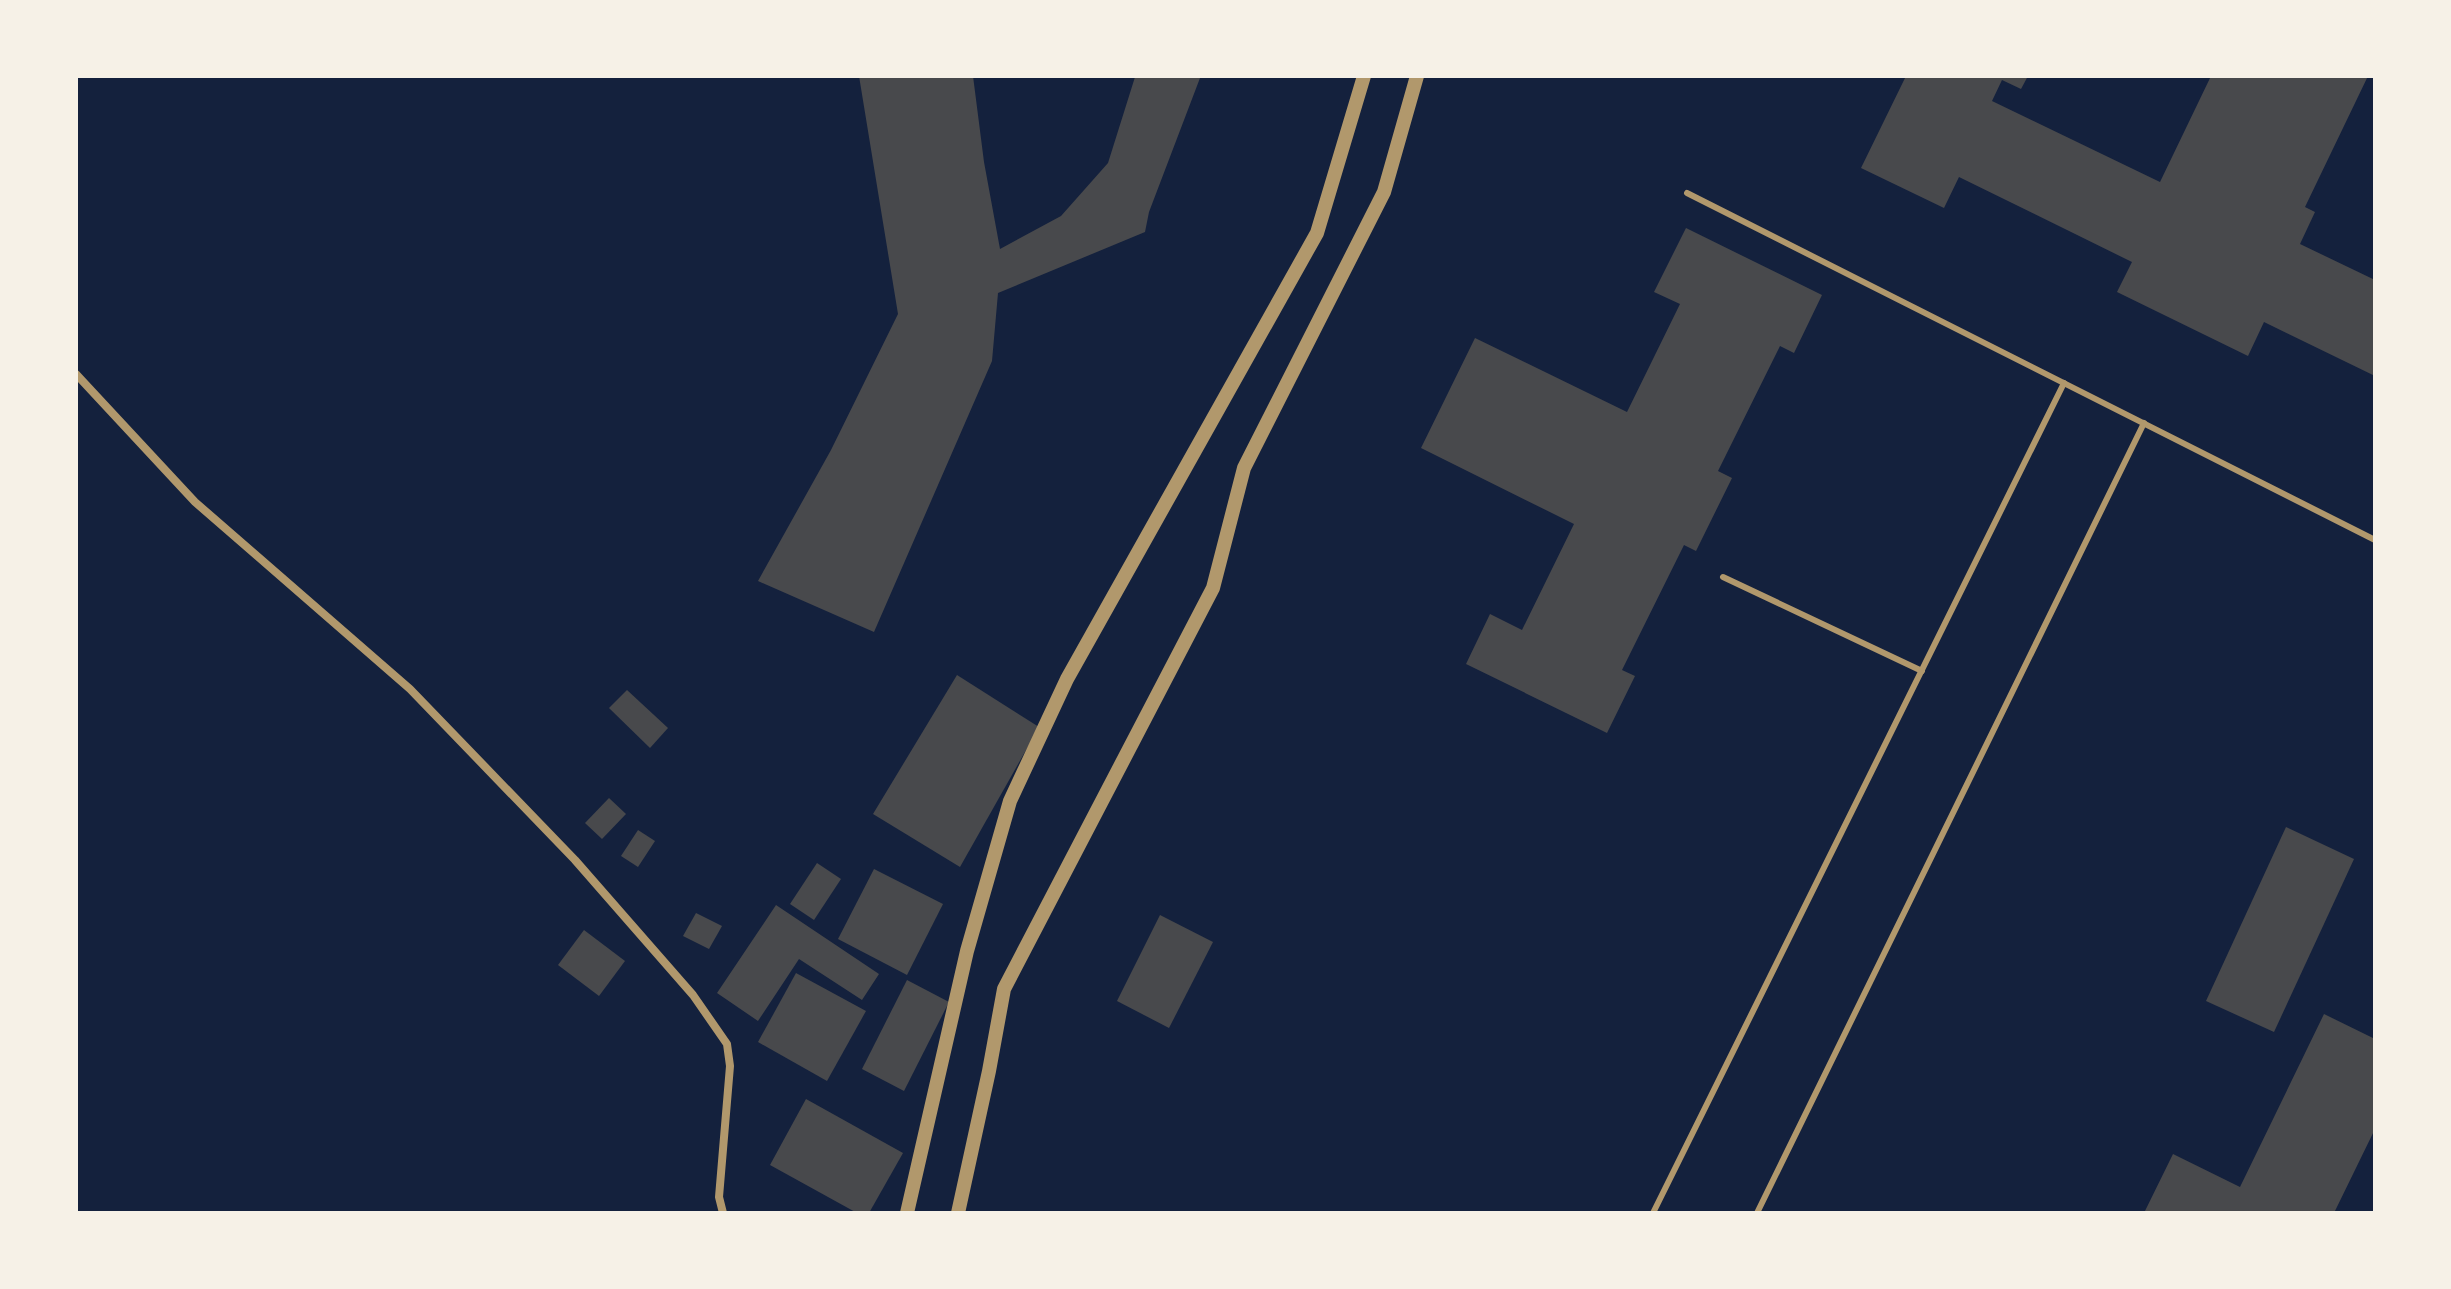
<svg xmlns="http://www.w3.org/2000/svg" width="2451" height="1289" font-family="'Roboto Condensed',sans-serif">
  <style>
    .building { fill: #48494c }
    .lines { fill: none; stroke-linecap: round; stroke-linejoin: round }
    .service { stroke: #b1986c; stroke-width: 6 }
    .minor { stroke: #b1986c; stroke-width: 8 }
    .tertiary { stroke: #b1986c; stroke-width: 14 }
  </style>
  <rect width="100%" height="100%" fill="#14213d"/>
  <g class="building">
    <path d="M 859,76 L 973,76 L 984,162 L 1000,249 L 1061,216 L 1108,163 L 1135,77 L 1200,78 L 1149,212 L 1145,232 L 998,293 L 992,361 L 874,632 L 758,581 L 831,450 L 898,314 Z"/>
    <path d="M 1906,76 L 2028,76 L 2021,89 L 2002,80 L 1992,101 L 2160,182 L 2211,76 L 2368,76 L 2305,207 L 2315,212 L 2300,244 L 2375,280 L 2375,376 L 2264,322 L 2248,356 L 2117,292 L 2132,262 L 1959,177 L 1944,208 L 1861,168 Z"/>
    <path d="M 1686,228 L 1822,295 L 1794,353 L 1780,346 L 1718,471 L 1732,478 L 1696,551 L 1684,545 L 1622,670 L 1635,676 L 1607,733 L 1466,664 L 1490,614 L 1522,630 L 1574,524 L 1421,448 L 1475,338 L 1627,412 L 1680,304 L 1654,292 Z"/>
    <path d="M 957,675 L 1039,727 L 960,867 L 873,814 Z"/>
    <path d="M 627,690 L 668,728 L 650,748 L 609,708 Z"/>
    <path d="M 609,798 L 626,814 L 602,839 L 585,823 Z"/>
    <path d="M 2286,827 L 2354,859 L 2274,1032 L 2206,1001 Z"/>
    <path d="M 638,830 L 655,841 L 638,867 L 621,856 Z"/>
    <path d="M 817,863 L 841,879 L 814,920 L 790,904 Z"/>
    <path d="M 874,869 L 943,904 L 907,975 L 838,939 Z"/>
    <path d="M 776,905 L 879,974 L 862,1000 L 799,959 L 758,1021 L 717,993 Z"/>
    <path d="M 696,913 L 722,926 L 709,949 L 683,936 Z"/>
    <path d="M 1160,915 L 1213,942 L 1169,1028 L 1117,1001 Z"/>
    <path d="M 584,930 L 625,961 L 599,996 L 558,965 Z"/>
    <path d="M 796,973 L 866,1011 L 827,1081 L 758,1042 Z"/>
    <path d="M 907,980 L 949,1002 L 904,1091 L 862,1069 Z"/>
    <path d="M 2324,1014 L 2375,1039 L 2375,1129 L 2334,1213 L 2144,1213 L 2173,1154 L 2240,1187 Z"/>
    <path d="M 806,1099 L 903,1153 L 869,1213 L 857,1213 L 770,1165 Z"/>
  </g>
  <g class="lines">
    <g class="service">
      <path d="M 1687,193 L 2375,540"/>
      <path d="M 1723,577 L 1922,671"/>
      <path d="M 1653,1213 L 2064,383"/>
      <path d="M 1757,1213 L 2144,423"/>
    </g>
    <path class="minor" d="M 76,374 L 195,502 L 410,689 L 575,860 L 693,995 L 727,1044 L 730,1066 L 719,1197 L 723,1213"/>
    <g class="tertiary">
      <path d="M 907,1213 L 967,951 L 1010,801 L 1067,679 L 1317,233 L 1364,76"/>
      <path d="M 958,1213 L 989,1071 L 1004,989 L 1213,588 L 1244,468 L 1384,192 L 1417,76"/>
    </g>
  </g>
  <rect width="2451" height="1289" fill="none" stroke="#f6f1e7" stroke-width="156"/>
</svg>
